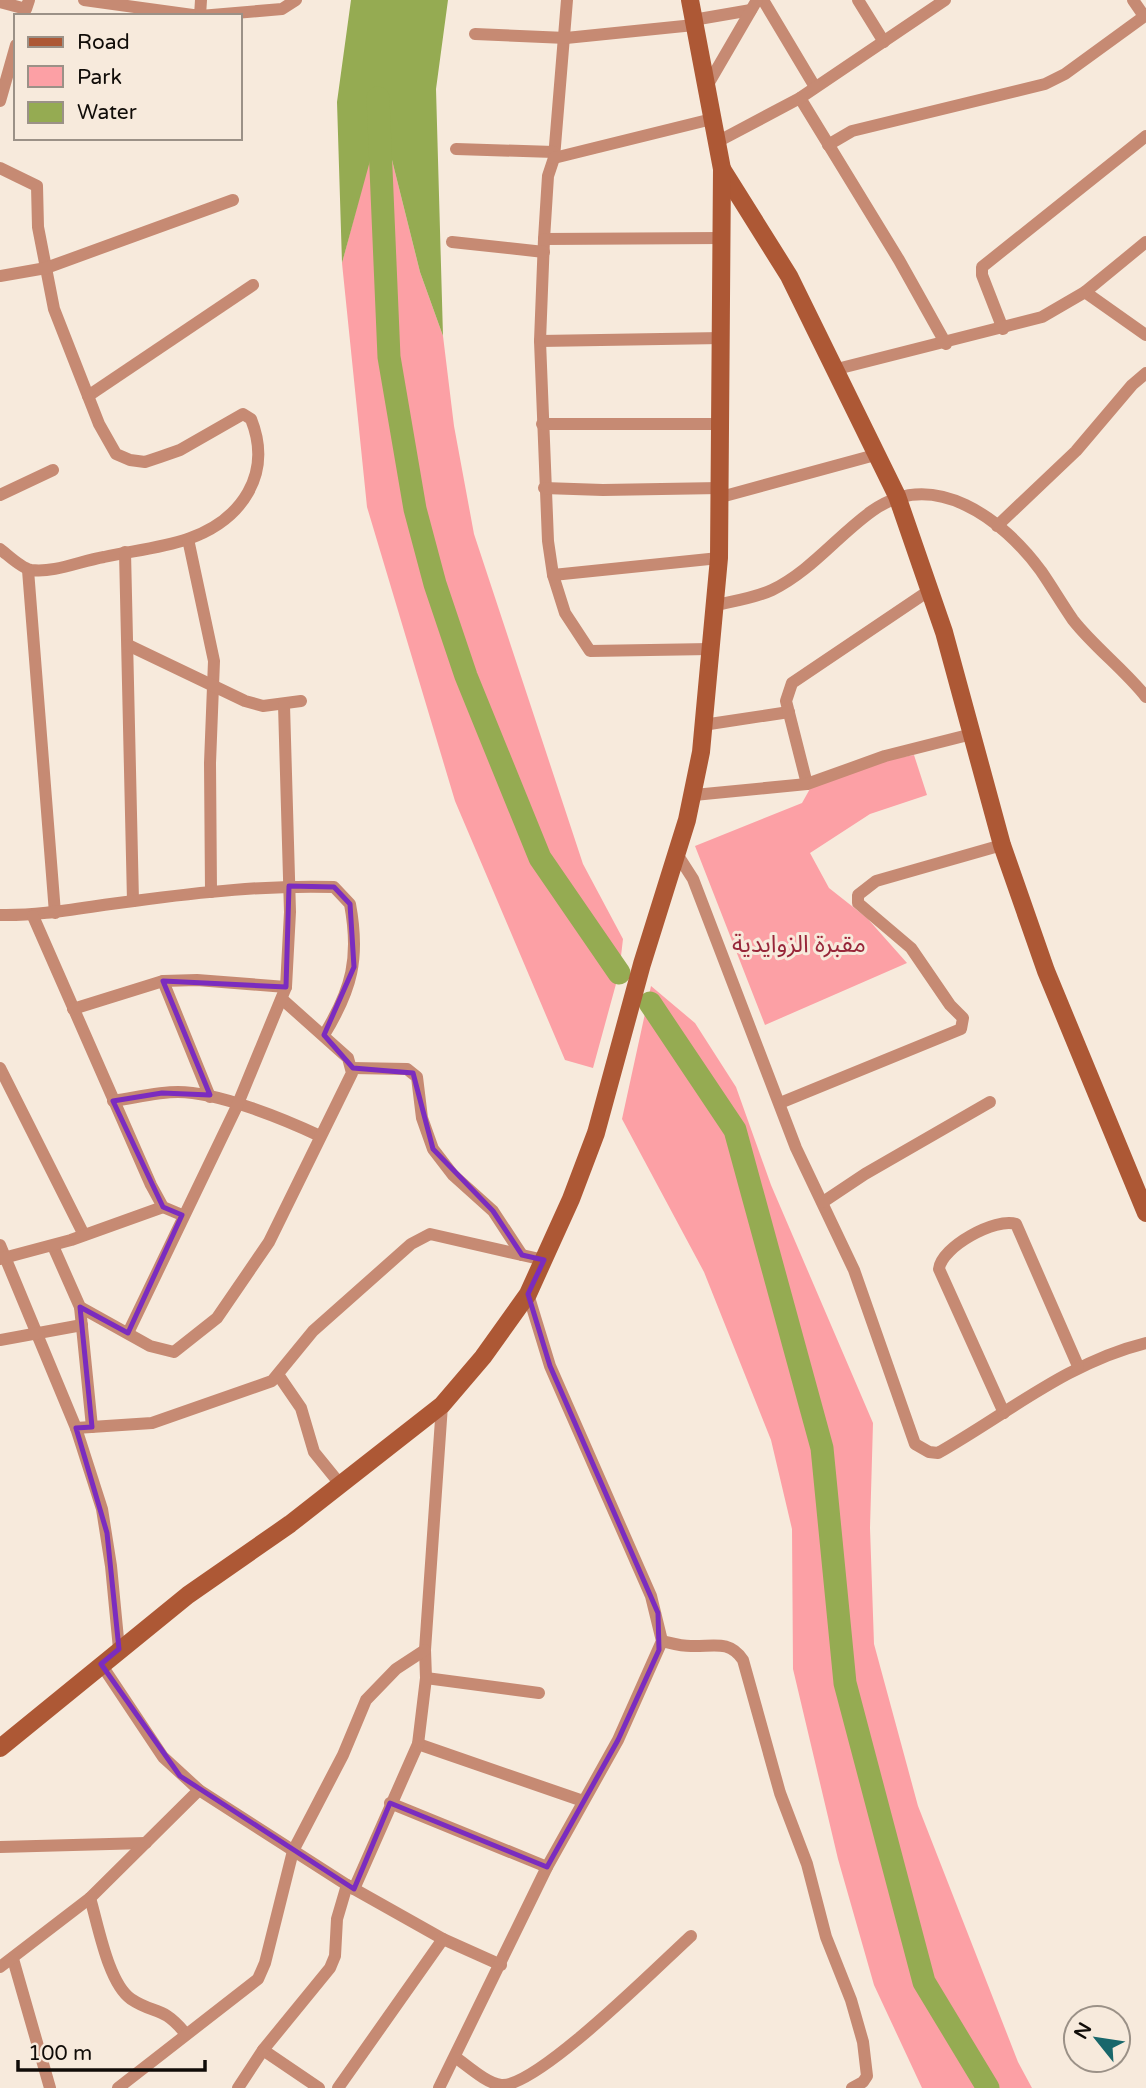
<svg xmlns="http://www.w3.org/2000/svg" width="1146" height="2088" font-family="'Varela Round','Noto Sans Arabic',sans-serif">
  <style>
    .green { fill: #fca0a5 }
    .water { fill: #95ab52 }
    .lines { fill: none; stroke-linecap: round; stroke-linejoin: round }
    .river { stroke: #95ab52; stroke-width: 23 }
    .street { stroke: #c68a73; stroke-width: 12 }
    .secondary { stroke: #ad5835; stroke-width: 18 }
    .marked { fill: none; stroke: #7b2cbf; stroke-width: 5; stroke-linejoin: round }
    .labels { text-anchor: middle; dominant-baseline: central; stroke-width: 6; stroke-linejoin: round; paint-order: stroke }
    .park-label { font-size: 24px; fill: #972639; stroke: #f7eadc }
  </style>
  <rect width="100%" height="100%" fill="#f7eadc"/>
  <g class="green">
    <path d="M 378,127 L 390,152 L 420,272 L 443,336 L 454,426 L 474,534 L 583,864 L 623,939 L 619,973 L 593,1068 L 565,1060 L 455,801 L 367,507 L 342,263 Z"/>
    <path d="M 914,755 L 927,795 L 870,814 L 810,853 L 829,888 L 867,918 L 907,963 L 765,1025 L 695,846 L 802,803 L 811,787 L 870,763 Z"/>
    <path d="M 651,986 L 695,1023 L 736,1087 L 771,1185 L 873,1423 L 870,1528 L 874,1644 L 918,1806 L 1018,2062 L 1032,2088 L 922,2088 L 874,1985 L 838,1859 L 793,1669 L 792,1529 L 771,1440 L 704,1272 L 622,1119 Z"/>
  </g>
  <path class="water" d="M 351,0 L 448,0 L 436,89 L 443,336 L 420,272 L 390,152 L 379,128 L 342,263 L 337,102 Z"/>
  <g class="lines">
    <g class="river">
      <path d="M 378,98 L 389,357 L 415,509 L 435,584 L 466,676 L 540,858 L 619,973"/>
      <path d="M 650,1003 L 735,1130 L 822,1448 L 845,1683 L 924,1982 L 988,2088"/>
    </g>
    <g class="street">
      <path d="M 84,0 L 200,16 L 201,0"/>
      <path d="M 567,0 L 554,158 L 548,176 L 544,239 L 722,238"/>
      <path d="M 763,0 L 815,87"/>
      <path d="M 858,0 L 884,42"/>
      <path d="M 1133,0 L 1144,16"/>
      <path d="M 0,2 L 26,9 L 29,0"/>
      <path d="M 200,16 L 282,9 L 296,0"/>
      <path d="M 693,20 L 751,10"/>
      <path d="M 475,34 L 566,38 L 694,25"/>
      <path d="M 707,86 L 757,0"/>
      <path d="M 800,98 L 899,260 L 946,344"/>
      <path d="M 0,101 L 16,45"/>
      <path d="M 717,142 L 800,98 L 945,0"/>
      <path d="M 828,145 L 852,131 L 1045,84 L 1065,74 L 1146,15"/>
      <path d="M 456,149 L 554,152"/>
      <path d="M 554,158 L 712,119"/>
      <path d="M 0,168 L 37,186 L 38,227 L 54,309 L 99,424 L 116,454 L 130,460 L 145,462 L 160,457 L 180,450 L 243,414 L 251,419 C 273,474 242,520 188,539 C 161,548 132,551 104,557 C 80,561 55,573 31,570 C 21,568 8,555 0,549"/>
      <path d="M 544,239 L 540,341 L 548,541 L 553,575 L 565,613 L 590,651 L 710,649"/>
      <path d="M 452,242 L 544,252"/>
      <path d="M 0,276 L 46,268 L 233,200"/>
      <path d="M 1085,292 L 1146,335"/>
      <path d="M 1003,329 L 982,275 L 982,267 L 1146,136"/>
      <path d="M 540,341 L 722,338"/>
      <path d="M 837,369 L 1042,317 L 1085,292 L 1146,242"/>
      <path d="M 88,396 L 253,285"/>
      <path d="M 542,424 L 722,424"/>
      <path d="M 544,488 L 603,490 L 720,488"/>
      <path d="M 0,495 L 53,470"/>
      <path d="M 721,497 L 875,455"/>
      <path d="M 997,526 L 1076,451 L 1132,385 L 1146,373"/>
      <path d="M 188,539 L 214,661 L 210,763 L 211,892"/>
      <path d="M 125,552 L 133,901"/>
      <path d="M 28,570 L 55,913"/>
      <path d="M 553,575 L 719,558"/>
      <path d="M 716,605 C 735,601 755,598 772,590 C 811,571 837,536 872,511 C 934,467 1003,519 1041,571 C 1052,587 1062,604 1073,620 C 1095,648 1124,669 1146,697"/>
      <path d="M 128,645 L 245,701 L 263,706 L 301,701"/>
      <path d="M 703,725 L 789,712"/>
      <path d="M 807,784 L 786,701 L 792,683 L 930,590"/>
      <path d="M 694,795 L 807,784 L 885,756 L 972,734"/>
      <path d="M 677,854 L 693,879 L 796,1148 L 854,1270 L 915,1444 L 929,1452 L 938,1453 C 1007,1414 1068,1362 1146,1343"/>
      <path d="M 0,915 C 46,916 89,906 134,901 C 201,892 267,885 334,887 L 350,904 C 360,958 352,989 324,1035"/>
      <path d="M 33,916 L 151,1185 L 163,1207 L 182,1215"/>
      <path d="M 163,981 L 210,1097"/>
      <path d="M 73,1009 L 163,981 L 197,980 L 286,987"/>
      <path d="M 0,1068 L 84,1235"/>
      <path d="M 352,1068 L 407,1069 L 417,1077 L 422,1118 L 433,1149 L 453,1175 L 493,1211 L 522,1255"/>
      <path d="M 113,1101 C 135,1098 156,1092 178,1092 C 218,1092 284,1119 320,1136"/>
      <path d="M 780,1103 L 961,1029 L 963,1018 L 950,1005 L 911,948 L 858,903 L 858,895 L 876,881 L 1002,845"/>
      <path d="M 823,1202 L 865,1174 L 990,1102"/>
      <path d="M 0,1245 L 76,1428 L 102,1509 L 111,1566 L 119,1649"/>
      <path d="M 53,1246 L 80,1307 L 150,1346 L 174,1352 L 217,1318 L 269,1242 L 352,1073 L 348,1058 L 283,1000"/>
      <path d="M 0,1259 L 71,1240 L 163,1207"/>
      <path d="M 80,1307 L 92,1427"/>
      <path d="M 128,1333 L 237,1106 L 286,987 L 290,912 L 284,705"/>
      <path d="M 0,1340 L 82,1325"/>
      <path d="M 279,1376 L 301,1408 L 314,1452 L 340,1484"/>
      <path d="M 1004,1413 L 939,1269 C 941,1247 996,1217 1016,1224 L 1078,1366"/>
      <path d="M 76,1428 L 152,1423 L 272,1381 L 313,1331 L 411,1244 L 430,1234 L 544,1260"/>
      <path d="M 662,1641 C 671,1643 681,1646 691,1646 C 712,1647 729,1639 743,1660 L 780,1793 L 807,1864 L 826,1937 L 851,2000 L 863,2042 L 867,2076 L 863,2082 L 852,2088"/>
      <path d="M 101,1664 L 163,1757 L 199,1790 L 347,1885 L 443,1939 L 501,1965"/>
      <path d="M 426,1678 L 539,1693"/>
      <path d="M 418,1744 L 583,1801"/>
      <path d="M 390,1803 L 547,1867"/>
      <path d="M 0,1847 L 146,1843"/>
      <path d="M 354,1889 L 418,1744 L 426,1678 L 425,1650 L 442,1405"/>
      <path d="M 90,1898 C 98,1924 108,1983 131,1999 C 155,2015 162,2005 185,2033"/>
      <path d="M 13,1959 L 50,2088"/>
      <path d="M 0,1967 L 90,1898 L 199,1790"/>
      <path d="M 263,2050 L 319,2088"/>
      <path d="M 455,2057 C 468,2066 486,2083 501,2085 C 537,2088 660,1964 691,1936"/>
      <path d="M 118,2088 L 258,1979 L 265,1963 L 293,1851 L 343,1755 L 366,1700 L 396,1669 L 425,1650"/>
      <path d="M 238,2088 L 263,2050 L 330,1968 L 335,1956 L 337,1919 L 347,1885"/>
      <path d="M 338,2088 L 443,1939"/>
      <path d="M 439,2088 L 547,1867 L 618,1740 L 662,1641 L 651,1596 L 550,1366 L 528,1294"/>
    </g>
    <g class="secondary">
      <path d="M 722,169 L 789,276 L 897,496 L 944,632 L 1002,845 L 1046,971 L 1146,1213"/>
      <path d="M 0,1748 L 188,1595 L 290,1524 L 442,1405 L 483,1357 L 528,1294 L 571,1199 L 596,1133 L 642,964 L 687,820 L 701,752 L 719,558 L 722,169 L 690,0"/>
    </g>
  </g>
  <path class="marked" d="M 289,886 L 334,887 L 350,904 L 354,967 L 324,1035 L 353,1068 L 413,1073 L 433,1149 L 493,1211 L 522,1255 L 544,1260 L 528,1294 L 550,1366 L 658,1613 L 659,1650 L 618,1740 L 547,1867 L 390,1803 L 354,1889 L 180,1776 L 101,1664 L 119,1649 L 107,1533 L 76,1428 L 92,1427 L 80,1307 L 128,1333 L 182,1215 L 163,1207 L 113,1101 L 162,1093 L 210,1095 L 163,981 L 286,987 Z"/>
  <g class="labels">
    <g class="park-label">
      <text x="799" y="944">مقبرة الزوايدية</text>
    </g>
  </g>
  <rect x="14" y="14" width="228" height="126" fill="#f7eadc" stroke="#9b9187" stroke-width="2"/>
  <rect x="28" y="37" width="35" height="10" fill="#ad5835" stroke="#9b9187" stroke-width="2"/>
  <text x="77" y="49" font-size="21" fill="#100c08">Road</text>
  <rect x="28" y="66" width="35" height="21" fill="#fca0a5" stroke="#9b9187" stroke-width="2"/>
  <text x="77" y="84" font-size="21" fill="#100c08">Park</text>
  <rect x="28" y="102" width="35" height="21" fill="#95ab52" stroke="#9b9187" stroke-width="2"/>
  <text x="77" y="119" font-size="21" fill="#100c08">Water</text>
  <g transform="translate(1097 2039) rotate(300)"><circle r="33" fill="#f7eadc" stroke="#9b9187" stroke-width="2"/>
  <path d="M0-5L12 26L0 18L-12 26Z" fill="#19676b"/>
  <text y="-10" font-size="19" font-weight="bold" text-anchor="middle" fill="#100c08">N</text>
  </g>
  <path d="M18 2060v10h187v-10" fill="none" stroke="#100c08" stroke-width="3.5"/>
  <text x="28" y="2060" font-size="21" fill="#100c08" stroke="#f7eadc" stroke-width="5" paint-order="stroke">100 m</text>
</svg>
